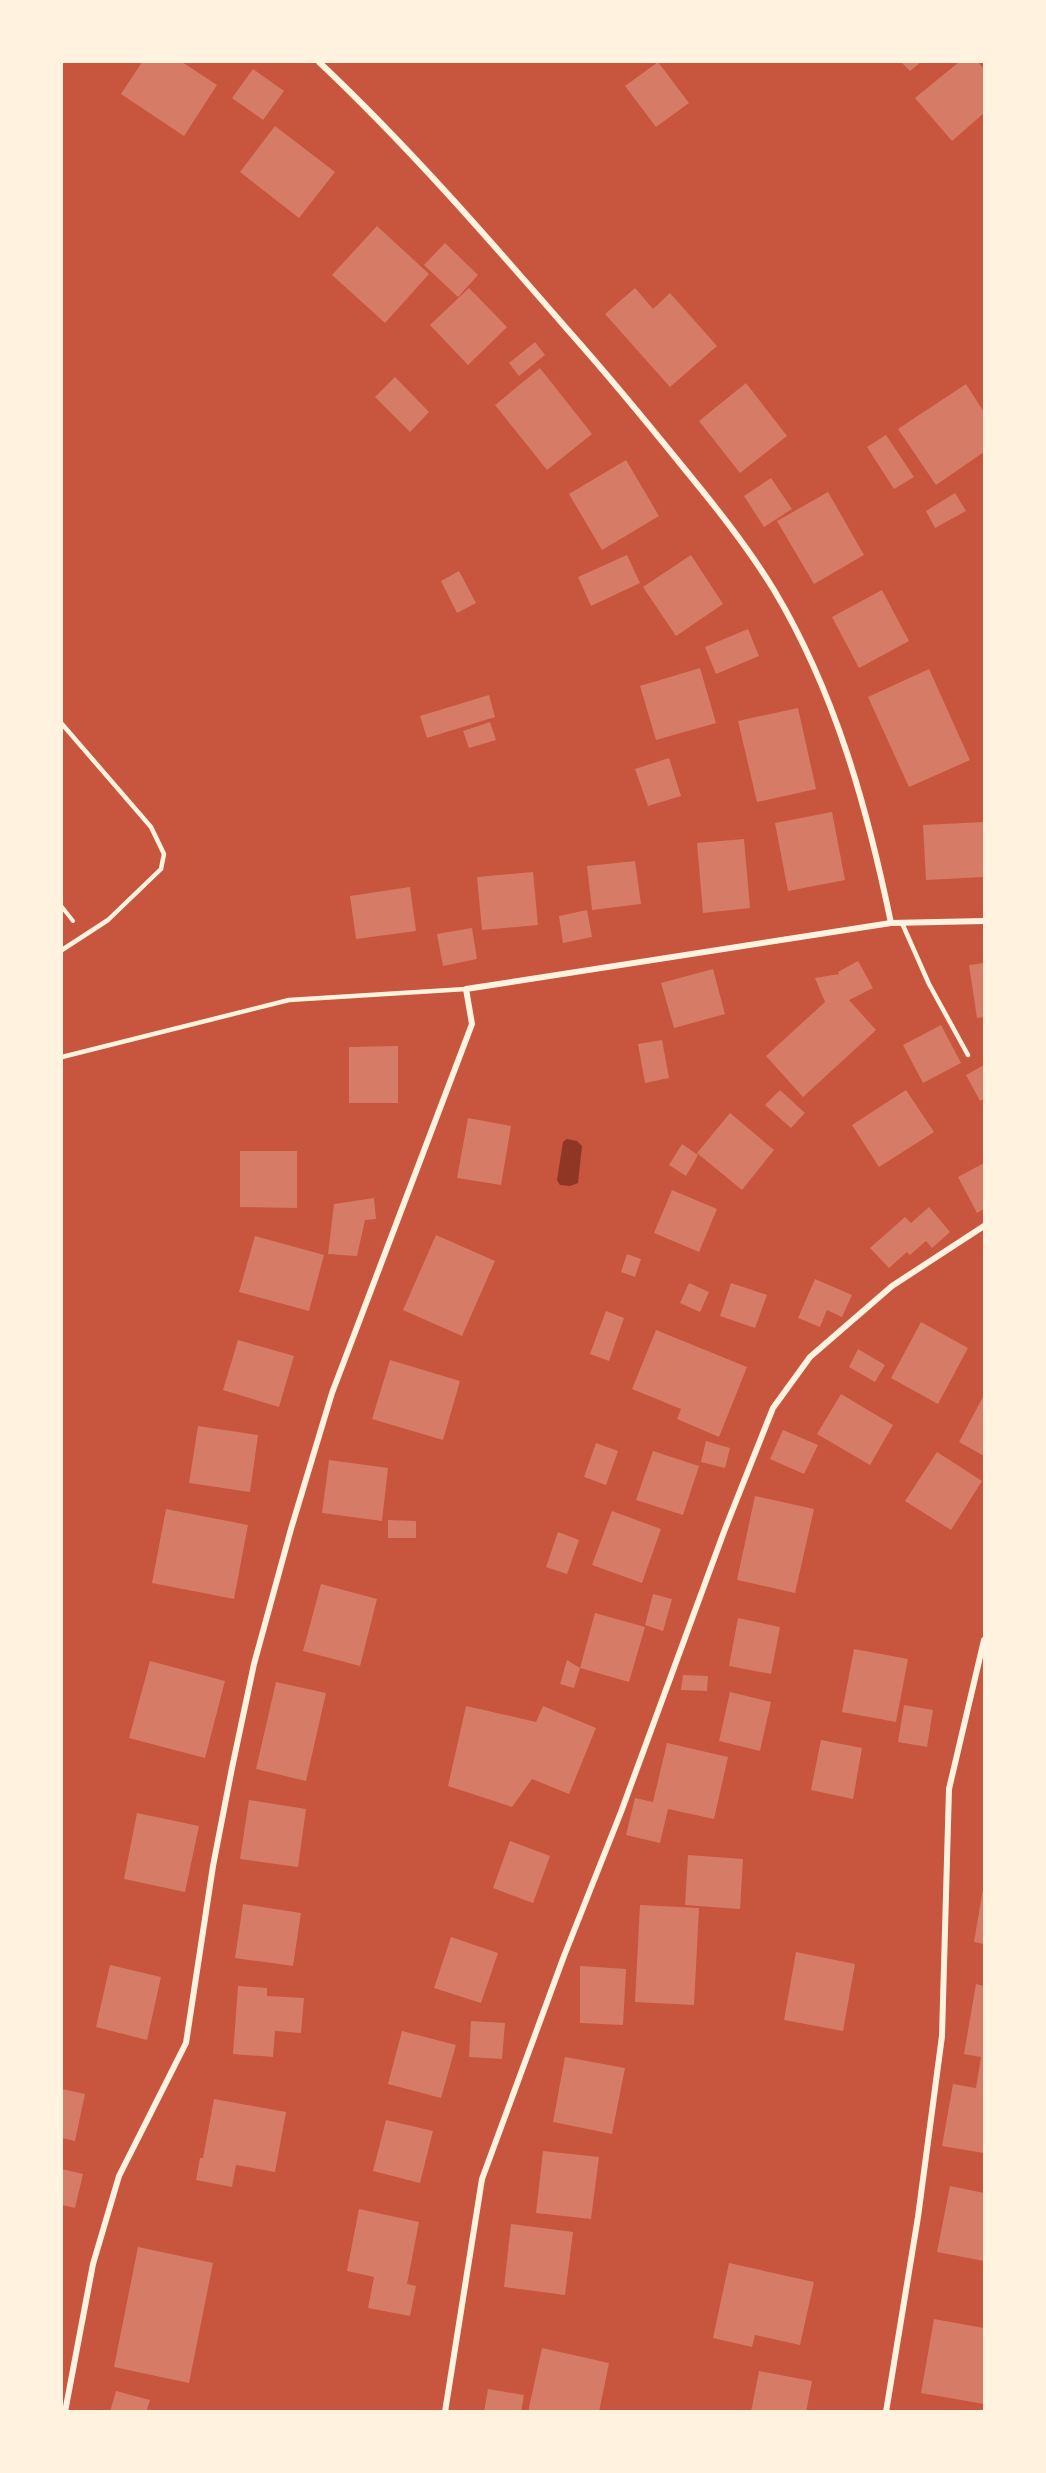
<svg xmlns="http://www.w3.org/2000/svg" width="1046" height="2473" font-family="'Titillium Web',sans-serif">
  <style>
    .water { fill: #8f3625 }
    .building { fill: #d67c66 }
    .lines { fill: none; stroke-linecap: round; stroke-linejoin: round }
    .path { stroke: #fff3e0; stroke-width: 4 }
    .service { stroke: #fff3e0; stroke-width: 4.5 }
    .minor { stroke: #fff3e0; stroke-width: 6 }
  </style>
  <rect width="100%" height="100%" fill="#c8553d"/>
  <path class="water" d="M 567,1139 L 577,1141 L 582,1146 L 578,1183 L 570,1186 L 560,1185 L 557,1180 L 563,1142 Z"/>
  <g class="building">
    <path d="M 142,62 L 182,62 L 217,85 L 184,136 L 121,94 Z"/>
    <path d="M 658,62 L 689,103 L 656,127 L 625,86 Z"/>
    <path d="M 901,62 L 921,62 L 910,71 Z"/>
    <path d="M 959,62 L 978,62 L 984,69 L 984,113 L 952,141 L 915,98 Z"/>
    <path d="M 253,69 L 284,91 L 263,120 L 232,98 Z"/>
    <path d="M 275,126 L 335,172 L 299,218 L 240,172 Z"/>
    <path d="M 377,226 L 429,274 L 385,323 L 332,275 Z"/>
    <path d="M 445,243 L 478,275 L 458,297 L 424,265 Z"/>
    <path d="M 469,288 L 507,327 L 468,365 L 430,325 Z"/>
    <path d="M 635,288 L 653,309 L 670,293 L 717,346 L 670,387 L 605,314 Z"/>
    <path d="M 535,342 L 545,355 L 519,376 L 509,363 Z"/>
    <path d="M 540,368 L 592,434 L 547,470 L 495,405 Z"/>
    <path d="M 395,377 L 429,412 L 410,432 L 375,397 Z"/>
    <path d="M 746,383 L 787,436 L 740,473 L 699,421 Z"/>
    <path d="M 966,384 L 984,412 L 984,452 L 936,485 L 898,429 Z"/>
    <path d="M 886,435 L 914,477 L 894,489 L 867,447 Z"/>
    <path d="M 626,460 L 659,516 L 602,550 L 569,494 Z"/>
    <path d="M 771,478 L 792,509 L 764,527 L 744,496 Z"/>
    <path d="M 828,492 L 864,555 L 814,584 L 777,521 Z"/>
    <path d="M 955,493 L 966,511 L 935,528 L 926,511 Z"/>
    <path d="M 627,555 L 640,583 L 591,606 L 578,577 Z"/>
    <path d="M 691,555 L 723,604 L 676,636 L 643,587 Z"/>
    <path d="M 459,571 L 476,603 L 457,613 L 441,581 Z"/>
    <path d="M 882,590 L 909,641 L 859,668 L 832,617 Z"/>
    <path d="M 748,629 L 759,656 L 716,674 L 705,647 Z"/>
    <path d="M 700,668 L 716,723 L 656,740 L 640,686 Z"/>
    <path d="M 929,669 L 970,760 L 909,787 L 868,697 Z"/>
    <path d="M 489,695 L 495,717 L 427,738 L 420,716 Z"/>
    <path d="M 798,708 L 816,789 L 757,802 L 738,721 Z"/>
    <path d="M 490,722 L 496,740 L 469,748 L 463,731 Z"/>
    <path d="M 669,758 L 681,796 L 648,806 L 635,769 Z"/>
    <path d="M 832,812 L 845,880 L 788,891 L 775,823 Z"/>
    <path d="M 984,822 L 984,877 L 926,880 L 923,825 Z"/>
    <path d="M 744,839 L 750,908 L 703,913 L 697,843 Z"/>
    <path d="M 635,861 L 641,904 L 592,910 L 587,866 Z"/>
    <path d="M 533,872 L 538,925 L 482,930 L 477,877 Z"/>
    <path d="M 410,887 L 416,931 L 356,939 L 350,896 Z"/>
    <path d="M 587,910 L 592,937 L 563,943 L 559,916 Z"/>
    <path d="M 472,928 L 477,959 L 443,966 L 437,934 Z"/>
    <path d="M 858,961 L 873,988 L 849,1000 L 876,1030 L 803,1097 L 766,1056 L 825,1002 L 815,978 L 839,974 L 838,972 Z"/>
    <path d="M 984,963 L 984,1017 L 977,1018 L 969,965 Z"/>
    <path d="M 713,969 L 725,1014 L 674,1028 L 661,983 Z"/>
    <path d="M 941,1025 L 961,1063 L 923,1083 L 903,1045 Z"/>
    <path d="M 662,1040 L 669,1078 L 645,1083 L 638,1044 Z"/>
    <path d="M 398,1046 L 398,1103 L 349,1103 L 349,1047 Z"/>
    <path d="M 984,1065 L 984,1099 L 980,1101 L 966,1075 Z"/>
    <path d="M 780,1090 L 805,1113 L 791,1128 L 765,1105 Z"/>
    <path d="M 906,1090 L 934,1132 L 879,1167 L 852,1125 Z"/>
    <path d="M 730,1113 L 774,1150 L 742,1190 L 697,1153 Z"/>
    <path d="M 468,1118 L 511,1126 L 501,1185 L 457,1178 Z"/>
    <path d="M 682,1144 L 698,1155 L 686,1176 L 669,1165 Z"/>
    <path d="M 240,1151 L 297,1151 L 297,1208 L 240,1207 Z"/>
    <path d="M 984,1163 L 984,1209 L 977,1213 L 958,1177 Z"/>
    <path d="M 672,1190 L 717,1209 L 699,1252 L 654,1233 Z"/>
    <path d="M 374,1198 L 376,1219 L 365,1220 L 357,1256 L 328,1254 L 334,1204 Z"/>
    <path d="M 929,1207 L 950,1232 L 932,1248 L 926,1241 L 910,1255 L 907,1252 L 889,1268 L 870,1248 L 905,1217 L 911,1223 Z"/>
    <path d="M 436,1235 L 495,1261 L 462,1336 L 403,1310 Z"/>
    <path d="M 255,1236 L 324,1255 L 309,1311 L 239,1292 Z"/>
    <path d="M 627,1254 L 641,1259 L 635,1277 L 621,1272 Z"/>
    <path d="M 815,1279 L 852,1295 L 842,1317 L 827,1310 L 820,1327 L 798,1318 Z"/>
    <path d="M 689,1283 L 709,1292 L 700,1312 L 680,1303 Z"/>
    <path d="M 731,1283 L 767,1295 L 755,1328 L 720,1316 Z"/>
    <path d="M 606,1311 L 624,1318 L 609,1361 L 590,1354 Z"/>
    <path d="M 921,1322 L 968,1348 L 938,1404 L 891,1378 Z"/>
    <path d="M 656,1330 L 747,1367 L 719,1437 L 677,1419 L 681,1409 L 632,1389 Z"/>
    <path d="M 238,1340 L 294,1356 L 279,1407 L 223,1390 Z"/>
    <path d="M 858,1349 L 885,1365 L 875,1382 L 849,1367 Z"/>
    <path d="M 390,1360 L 460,1381 L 443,1440 L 372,1419 Z"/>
    <path d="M 841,1394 L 893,1425 L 870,1465 L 817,1434 Z"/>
    <path d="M 984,1395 L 984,1456 L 959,1442 Z"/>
    <path d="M 198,1426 L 258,1435 L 250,1492 L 189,1483 Z"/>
    <path d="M 783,1430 L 818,1445 L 804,1474 L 770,1459 Z"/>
    <path d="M 706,1441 L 730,1448 L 725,1468 L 701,1462 Z"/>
    <path d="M 596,1443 L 618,1451 L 606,1485 L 584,1477 Z"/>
    <path d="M 653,1451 L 699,1466 L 683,1515 L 636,1500 Z"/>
    <path d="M 937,1452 L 982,1481 L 951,1530 L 905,1501 Z"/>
    <path d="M 329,1460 L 388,1468 L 382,1521 L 322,1513 Z"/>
    <path d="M 755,1496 L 814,1509 L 795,1593 L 737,1580 Z"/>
    <path d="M 166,1509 L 248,1525 L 234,1599 L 152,1583 Z"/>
    <path d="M 612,1511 L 661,1529 L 642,1583 L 592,1565 Z"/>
    <path d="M 388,1520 L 416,1521 L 416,1538 L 388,1538 Z"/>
    <path d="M 558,1532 L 579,1540 L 567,1574 L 546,1567 Z"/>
    <path d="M 321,1584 L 377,1599 L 360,1666 L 303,1651 Z"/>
    <path d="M 653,1594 L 672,1599 L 663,1631 L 645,1625 Z"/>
    <path d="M 595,1613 L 645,1627 L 629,1682 L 580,1668 Z"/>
    <path d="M 738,1618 L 780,1627 L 771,1674 L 729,1666 Z"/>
    <path d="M 854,1649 L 908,1659 L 896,1722 L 842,1712 Z"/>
    <path d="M 567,1660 L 580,1668 L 574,1688 L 560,1684 Z"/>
    <path d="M 150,1661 L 225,1681 L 205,1758 L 129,1738 Z"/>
    <path d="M 683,1675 L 708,1676 L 707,1691 L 681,1690 Z"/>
    <path d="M 276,1682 L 326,1693 L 306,1781 L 256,1769 Z"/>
    <path d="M 730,1692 L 771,1702 L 760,1751 L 719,1741 Z"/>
    <path d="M 904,1705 L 933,1710 L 927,1747 L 898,1742 Z"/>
    <path d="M 466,1706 L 536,1722 L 543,1706 L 596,1728 L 569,1794 L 532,1779 L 512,1807 L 448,1786 Z"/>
    <path d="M 821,1740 L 862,1748 L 853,1799 L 811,1790 Z"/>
    <path d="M 667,1743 L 728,1757 L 714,1819 L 668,1809 L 660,1843 L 626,1835 L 635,1798 L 653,1802 Z"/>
    <path d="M 249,1800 L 306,1809 L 298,1867 L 240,1859 Z"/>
    <path d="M 137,1813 L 199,1826 L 185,1892 L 124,1879 Z"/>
    <path d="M 510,1841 L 550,1856 L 533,1903 L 493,1888 Z"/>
    <path d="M 688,1855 L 743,1859 L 740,1909 L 685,1905 Z"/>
    <path d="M 983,1889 L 984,1890 L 984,1944 L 974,1942 Z"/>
    <path d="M 243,1904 L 301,1913 L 293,1966 L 235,1958 Z"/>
    <path d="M 640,1905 L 699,1908 L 694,2005 L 635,2002 Z"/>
    <path d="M 451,1937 L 498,1953 L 481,2003 L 434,1988 Z"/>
    <path d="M 796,1952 L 855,1964 L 843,2031 L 784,2020 Z"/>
    <path d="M 110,1965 L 161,1977 L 147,2040 L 96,2027 Z"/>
    <path d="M 580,1966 L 626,1969 L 623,2025 L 580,2023 Z"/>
    <path d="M 976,1984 L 984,1986 L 984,2153 L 942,2146 L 953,2084 L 976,2088 L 981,2057 L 964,2054 Z"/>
    <path d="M 238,1986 L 267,1988 L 267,1996 L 304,1998 L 301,2033 L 275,2031 L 273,2057 L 233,2054 Z"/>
    <path d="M 471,2021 L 505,2023 L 502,2059 L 469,2057 Z"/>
    <path d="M 402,2031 L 456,2045 L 441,2098 L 388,2084 Z"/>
    <path d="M 565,2057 L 625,2068 L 612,2134 L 553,2122 Z"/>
    <path d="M 62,2089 L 85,2094 L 75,2141 L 62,2138 Z"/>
    <path d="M 214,2099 L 286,2112 L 275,2172 L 236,2165 L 232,2187 L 196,2180 L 200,2158 L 203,2158 Z"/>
    <path d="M 386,2120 L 433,2131 L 420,2183 L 373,2171 Z"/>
    <path d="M 543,2151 L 599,2157 L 591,2219 L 536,2213 Z"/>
    <path d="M 62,2169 L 83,2174 L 75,2208 L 62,2205 Z"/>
    <path d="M 950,2186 L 984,2193 L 984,2261 L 937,2252 Z"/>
    <path d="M 359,2209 L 419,2222 L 407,2284 L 416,2286 L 410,2316 L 368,2308 L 374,2277 L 347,2271 Z"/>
    <path d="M 511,2224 L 573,2232 L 565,2295 L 504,2287 Z"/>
    <path d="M 138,2247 L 213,2263 L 189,2383 L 114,2367 Z"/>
    <path d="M 729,2263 L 814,2282 L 800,2345 L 755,2335 L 752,2347 L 713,2338 Z"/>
    <path d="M 934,2319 L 984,2328 L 984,2404 L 921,2393 Z"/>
    <path d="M 542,2348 L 609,2363 L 599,2412 L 528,2412 Z"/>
    <path d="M 759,2371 L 812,2381 L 806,2412 L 751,2412 Z"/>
    <path d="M 488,2389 L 524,2395 L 521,2412 L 484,2412 Z"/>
    <path d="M 116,2391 L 150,2400 L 146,2412 L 110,2412 Z"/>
  </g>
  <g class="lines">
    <path class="path" d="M 62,907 L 73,921"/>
    <g class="service">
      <path d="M 62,724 L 151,827 L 164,854 L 161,869 L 108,920 L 62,950"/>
      <path d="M 902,923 L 929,984 L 968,1055"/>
      <path d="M 62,1057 L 289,1000 L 466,989"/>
    </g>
    <g class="minor">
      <path d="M 319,62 C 407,145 487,237 567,329 C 607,374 645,420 683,467 C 715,506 747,546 774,590 C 835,692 867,807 891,923"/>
      <path d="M 65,2412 L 93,2264 L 119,2176 L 186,2043 L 213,1866 L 232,1768 L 254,1664 L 291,1529 L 332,1393 L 472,1024 L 466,989 L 891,923 L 984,921"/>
      <path d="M 445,2412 L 482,2179 L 564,1956 L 621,1812 L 725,1529 L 773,1408 L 810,1357 L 892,1286 L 984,1226"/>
      <path d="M 886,2412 L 918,2217 L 942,2036 L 949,1789 L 984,1640"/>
    </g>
  </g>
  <rect width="1046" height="2473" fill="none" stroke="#fff3e0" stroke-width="126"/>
</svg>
